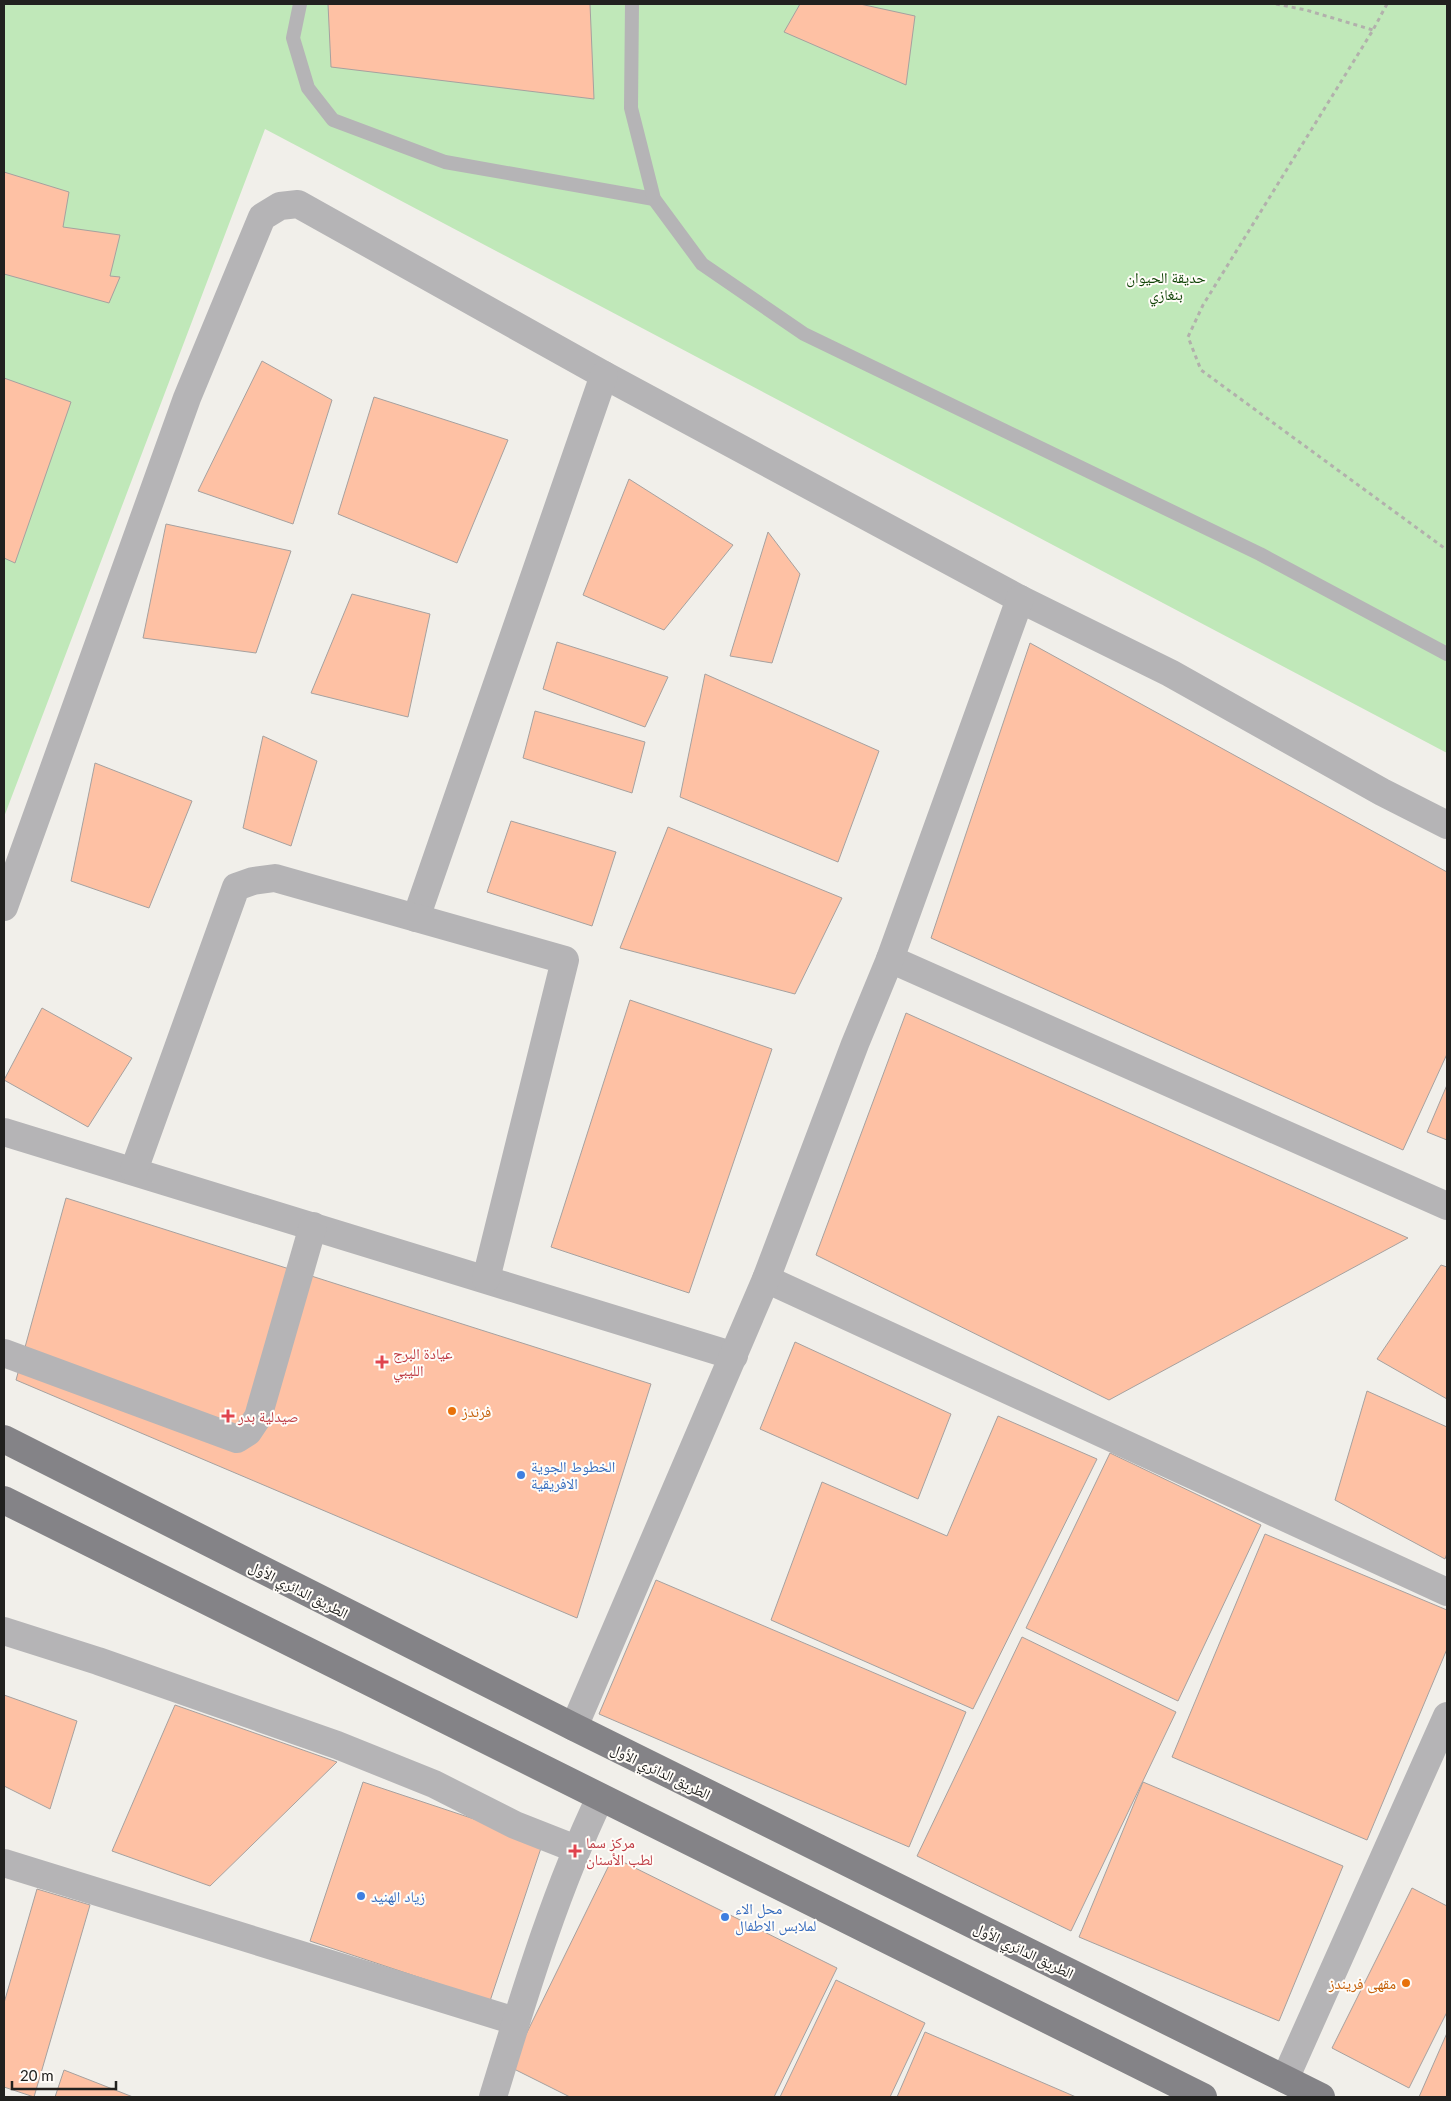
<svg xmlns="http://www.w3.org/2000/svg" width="1451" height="2101" font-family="Lato,'Noto Naskh Arabic',sans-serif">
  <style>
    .green { fill: #c0e8b9 }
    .building { fill: #fec1a4; stroke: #a6a19f }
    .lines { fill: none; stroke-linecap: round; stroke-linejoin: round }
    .path { stroke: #b2b0ac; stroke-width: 3; stroke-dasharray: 4 4; stroke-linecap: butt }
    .lane { stroke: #b5b4b6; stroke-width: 14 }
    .street { stroke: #b5b4b6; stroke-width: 28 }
    .primary { stroke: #848387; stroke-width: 28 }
    .health-dot { fill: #e0444e; stroke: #fffcf8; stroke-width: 2 }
    .food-dot { fill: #e8710a; stroke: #fffcf8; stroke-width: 2 }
    .shop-dot { fill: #3f7fe0; stroke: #fffcf8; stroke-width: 2 }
    .labels { text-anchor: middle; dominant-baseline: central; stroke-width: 4; stroke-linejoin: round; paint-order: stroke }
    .park-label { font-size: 15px; fill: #0e4204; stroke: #fffcf8 }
    .health-label { font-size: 15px; fill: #be3a42; stroke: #fffcf8; text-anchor: start }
    .food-label { font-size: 15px; fill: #c56008; stroke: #fffcf8; text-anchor: start }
    .shop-label { font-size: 15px; fill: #366cbe; stroke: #fffcf8; text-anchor: start }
    .street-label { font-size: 15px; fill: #21211f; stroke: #fffcf8 }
  </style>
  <rect width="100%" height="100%" fill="#f1efea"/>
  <path class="green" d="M 4,4 L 1447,4 L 1447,753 L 265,129 L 4,817 Z"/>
  <g class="building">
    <path d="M 328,4 L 590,4 L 594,99 L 331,67 Z"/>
    <path d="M 800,4 L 860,4 L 915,16 L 906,85 L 784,32 Z"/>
    <path d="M 4,172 L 69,192 L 63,227 L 120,235 L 110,276 L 120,277 L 109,303 L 4,274 Z"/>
    <path d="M 262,361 L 332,400 L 293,524 L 198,491 Z"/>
    <path d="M 4,378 L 71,402 L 15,563 L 4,558 Z"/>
    <path d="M 374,397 L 508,440 L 457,563 L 338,514 Z"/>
    <path d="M 629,479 L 733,545 L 664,630 L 583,595 Z"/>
    <path d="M 166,524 L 291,551 L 256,653 L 143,638 Z"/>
    <path d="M 768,532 L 800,574 L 772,663 L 730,656 Z"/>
    <path d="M 352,594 L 430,614 L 408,717 L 311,693 Z"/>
    <path d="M 557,642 L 668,677 L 645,727 L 543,689 Z"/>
    <path d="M 1030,643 L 1447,872 L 1447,1054 L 1403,1150 L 931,938 Z"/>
    <path d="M 705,674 L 879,751 L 838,862 L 680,797 Z"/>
    <path d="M 535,711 L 645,742 L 632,793 L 523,758 Z"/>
    <path d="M 263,736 L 317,761 L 291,846 L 243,828 Z"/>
    <path d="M 95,763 L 192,801 L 149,908 L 71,881 Z"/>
    <path d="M 511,821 L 616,852 L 592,926 L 487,892 Z"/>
    <path d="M 668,827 L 842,898 L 795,994 L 620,948 Z"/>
    <path d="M 630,1000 L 772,1049 L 689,1293 L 551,1247 Z"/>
    <path d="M 42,1008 L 132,1058 L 88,1127 L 4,1080 Z"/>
    <path d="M 906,1013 L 1408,1238 L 1109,1400 L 816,1255 Z"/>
    <path d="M 1447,1085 L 1447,1140 L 1427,1132 Z"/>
    <path d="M 66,1198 L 651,1384 L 577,1618 L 16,1380 Z"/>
    <path d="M 1441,1265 L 1447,1267 L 1447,1399 L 1377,1359 Z"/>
    <path d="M 795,1342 L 951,1414 L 918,1499 L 760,1429 Z"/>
    <path d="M 1367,1391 L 1447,1427 L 1447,1553 L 1445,1559 L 1335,1500 Z"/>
    <path d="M 998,1416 L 1097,1459 L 973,1709 L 771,1620 L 822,1482 L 947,1536 Z"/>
    <path d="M 1110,1453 L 1261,1525 L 1178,1701 L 1026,1628 Z"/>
    <path d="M 1265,1534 L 1447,1610 L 1447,1649 L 1367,1840 L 1172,1757 Z"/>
    <path d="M 656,1580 L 966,1712 L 909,1847 L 599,1714 Z"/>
    <path d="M 1022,1637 L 1176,1712 L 1071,1931 L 917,1856 Z"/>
    <path d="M 4,1695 L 77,1721 L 50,1809 L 4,1786 Z"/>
    <path d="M 175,1705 L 337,1762 L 210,1886 L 112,1851 Z"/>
    <path d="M 363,1782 L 543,1842 L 490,2001 L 310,1941 Z"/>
    <path d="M 1143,1782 L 1343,1866 L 1279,2021 L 1079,1937 Z"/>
    <path d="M 613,1857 L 837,1968 L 774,2097 L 570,2097 L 510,2067 Z"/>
    <path d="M 1412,1888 L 1447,1906 L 1447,2012 L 1409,2088 L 1332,2048 Z"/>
    <path d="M 37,1889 L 90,1905 L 34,2097 L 4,2087 L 4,2003 Z"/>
    <path d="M 836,1980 L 925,2023 L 890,2097 L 780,2097 Z"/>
    <path d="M 925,2032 L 1076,2097 L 897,2097 Z"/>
    <path d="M 1447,2033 L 1447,2097 L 1419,2097 Z"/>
    <path d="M 64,2070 L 133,2097 L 55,2097 Z"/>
  </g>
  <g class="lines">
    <g class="path">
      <path d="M 1276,4 L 1306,10 L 1373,30"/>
      <path d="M 1387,4 L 1373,30 L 1203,305 L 1188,337 L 1201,370 L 1447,550"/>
    </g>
    <g class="lane">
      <path d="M 300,4 L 293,38 L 308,88 L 333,120 L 445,162 L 654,199"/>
      <path d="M 632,4 L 631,108 L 654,199 L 702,264 L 804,334 L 1260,554 L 1447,654"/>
    </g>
    <g class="street">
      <path d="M 4,907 L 187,398 L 262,217 L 280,206 L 298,204 L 604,375 L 1020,599 L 1170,673 L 1382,792 L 1447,825"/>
      <path d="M 416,918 L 604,375"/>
      <path d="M 890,959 L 1447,1206"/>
      <path d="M 4,1132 L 734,1356"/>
      <path d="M 134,1170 L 236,887 L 253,881 L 275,878 L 565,960 L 486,1279"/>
      <path d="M 766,1279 L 1447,1592"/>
      <path d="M 4,1353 L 237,1439 L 248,1432 L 258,1417 L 313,1226"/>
      <path d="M 4,1631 L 98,1661 L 337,1745 L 434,1784 L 515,1825 L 576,1849"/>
      <path d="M 574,1727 L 766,1279 L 855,1044 L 890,959 L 1020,599"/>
      <path d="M 4,1863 L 515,2021"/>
      <path d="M 1285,2079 L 1447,1716"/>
      <path d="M 493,2097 C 524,1996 554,1894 600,1798"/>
    </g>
    <g class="primary">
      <path d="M 4,1439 L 574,1727 L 1321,2097"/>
      <path d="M 4,1500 L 1203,2097"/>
    </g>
  </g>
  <g class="health-dot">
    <path d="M379.5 1354.5h5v5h5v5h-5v5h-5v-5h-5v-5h5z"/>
    <path d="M225.5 1408.5h5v5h5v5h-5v5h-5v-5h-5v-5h5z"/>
    <path d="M572.5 1843.5h5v5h5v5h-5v5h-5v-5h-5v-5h5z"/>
  </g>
  <g class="food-dot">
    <circle cx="452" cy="1411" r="5"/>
    <circle cx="1406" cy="1983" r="5"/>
  </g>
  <g class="shop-dot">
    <circle cx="521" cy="1475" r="5"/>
    <circle cx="361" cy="1896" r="5"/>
    <circle cx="725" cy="1917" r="5"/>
  </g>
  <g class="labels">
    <g class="park-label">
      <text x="1166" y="277">حديقة الحيوان<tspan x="1166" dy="17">بنغازي</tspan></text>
    </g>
    <g class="health-label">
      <text x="393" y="1353">عيادة البرج<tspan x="393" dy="17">الليبي</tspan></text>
      <text x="238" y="1416">صيدلية بدر</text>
      <text x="586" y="1842">مركز سما<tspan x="586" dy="17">لطب الأسنان</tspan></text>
    </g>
    <g class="food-label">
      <text x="462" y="1411">فرندز</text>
      <text x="1396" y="1983" text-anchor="end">مقهى فريندز</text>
    </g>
    <g class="shop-label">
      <text x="531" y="1466">الخطوط الجوية<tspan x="531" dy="17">الافريقية</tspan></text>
      <text x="371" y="1896">زياد الهنيد</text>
      <text x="735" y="1908">محل الاء<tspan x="735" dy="17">لملابس الاطفال</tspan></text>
    </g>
    <g class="street-label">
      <text transform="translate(299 1589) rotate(27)">الطريق الدائري الأول</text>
      <text transform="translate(661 1771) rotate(26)">الطريق الدائري الأول</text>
      <text transform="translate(1024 1950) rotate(26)">الطريق الدائري الأول</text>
    </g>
  </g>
  <rect width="1451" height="2101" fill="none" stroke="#21211f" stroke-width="10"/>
  <path d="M12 2081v8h104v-8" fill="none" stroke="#21211f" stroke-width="2.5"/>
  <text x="20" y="2081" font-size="15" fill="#21211f" stroke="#fffcf8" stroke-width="4" paint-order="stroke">20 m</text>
</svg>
